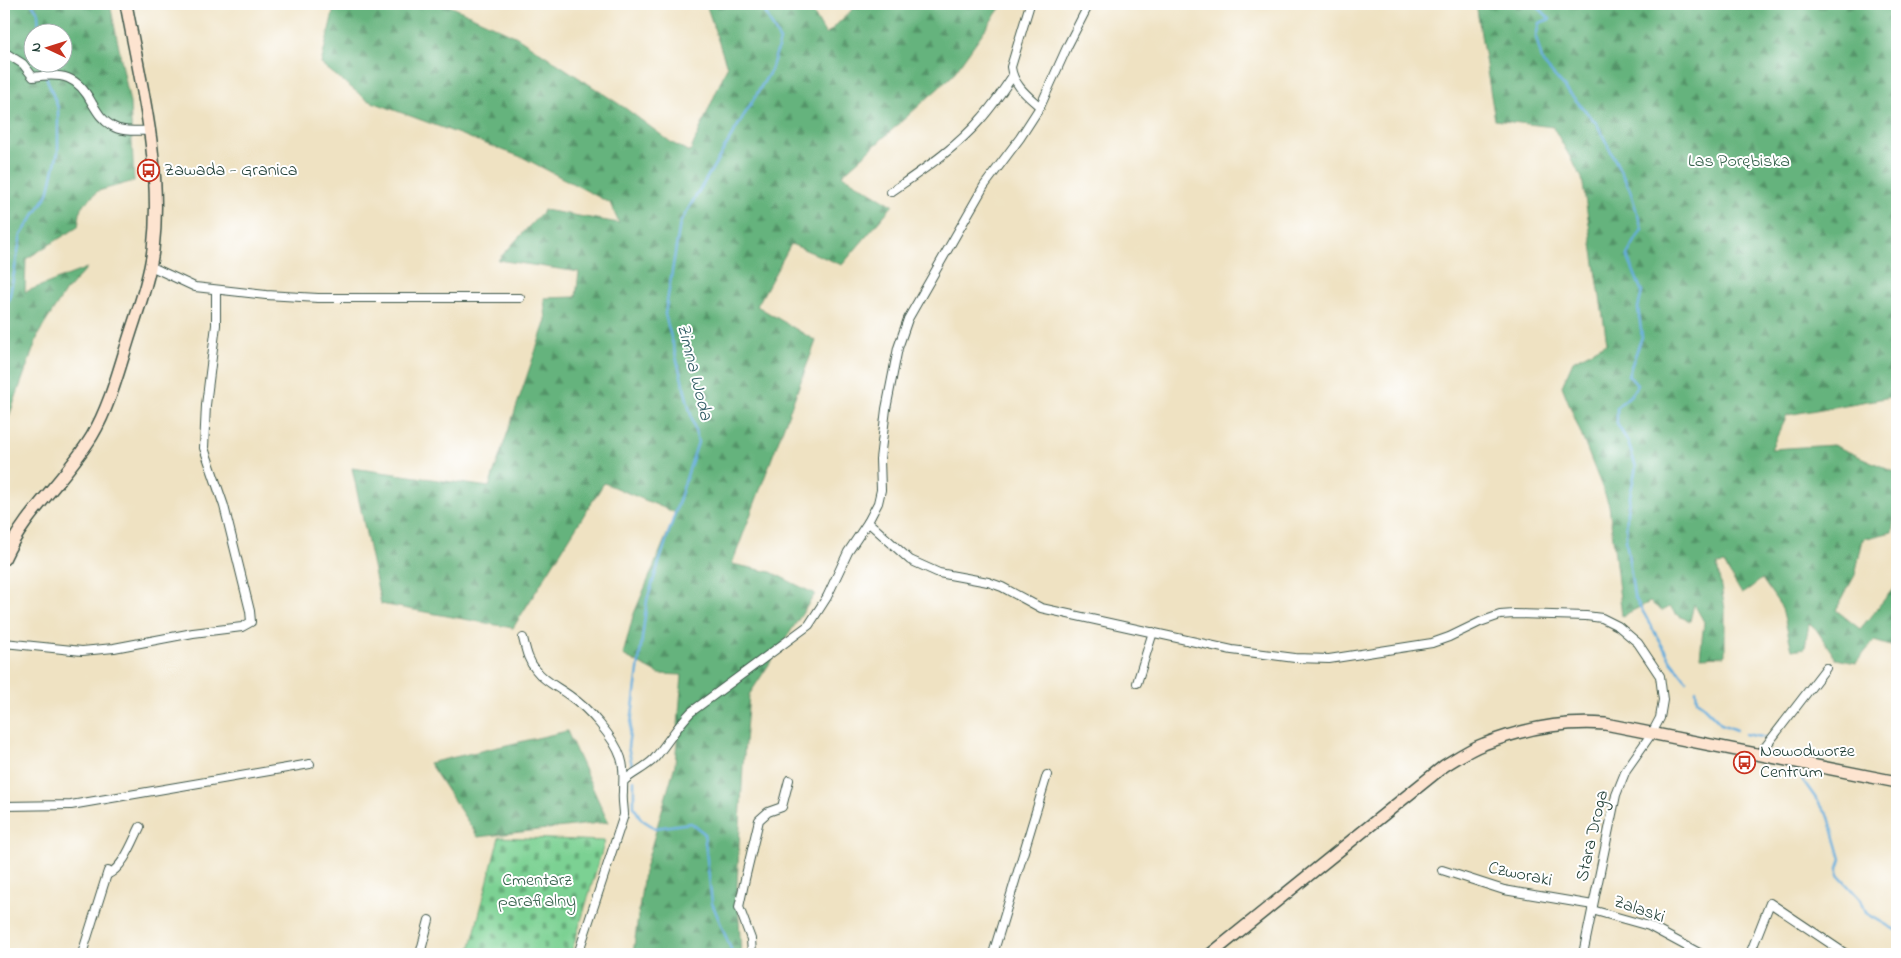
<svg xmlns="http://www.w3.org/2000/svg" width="1901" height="958" font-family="'Indie Flower',sans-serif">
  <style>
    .forest { fill: url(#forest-firs); stroke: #427858; fill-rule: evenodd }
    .cemetery { fill: url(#cemetery-stones); stroke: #4e8764 }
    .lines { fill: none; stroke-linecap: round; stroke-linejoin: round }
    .stream { stroke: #66aedd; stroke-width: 2.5 }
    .street-casing { stroke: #3e5649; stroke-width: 10 }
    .secondary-casing { stroke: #3e5649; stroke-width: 14 }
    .street { stroke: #fff; stroke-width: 8 }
    .secondary { stroke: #fde4d0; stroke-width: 11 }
    .labels { text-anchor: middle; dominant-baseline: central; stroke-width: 4; stroke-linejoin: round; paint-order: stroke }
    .park-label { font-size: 18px; fill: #36624c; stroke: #fff }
    .poi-label { font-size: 18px; fill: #1f3d34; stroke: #fff; text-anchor: start }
    .street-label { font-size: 18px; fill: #1f3d34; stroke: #fff }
    .water-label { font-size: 19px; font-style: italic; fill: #345f67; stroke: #fff }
  </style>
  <defs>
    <pattern id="forest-firs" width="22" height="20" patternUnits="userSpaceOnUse" patternTransform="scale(1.25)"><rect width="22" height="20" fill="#65b37d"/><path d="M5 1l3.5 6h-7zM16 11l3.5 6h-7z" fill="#539367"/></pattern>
    <pattern id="cemetery-stones" width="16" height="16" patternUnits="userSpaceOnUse" patternTransform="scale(1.25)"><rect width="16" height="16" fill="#7cd193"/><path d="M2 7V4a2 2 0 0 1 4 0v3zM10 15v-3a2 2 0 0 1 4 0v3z" fill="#65ab79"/></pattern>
  </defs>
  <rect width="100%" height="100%" fill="#fff"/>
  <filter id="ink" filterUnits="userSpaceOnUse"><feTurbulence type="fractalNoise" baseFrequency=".02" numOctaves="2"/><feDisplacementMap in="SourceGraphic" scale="10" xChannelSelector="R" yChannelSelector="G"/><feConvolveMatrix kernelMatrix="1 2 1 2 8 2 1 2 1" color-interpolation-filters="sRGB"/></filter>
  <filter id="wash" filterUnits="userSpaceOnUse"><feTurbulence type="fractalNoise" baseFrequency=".0096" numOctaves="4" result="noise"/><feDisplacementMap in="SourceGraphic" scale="20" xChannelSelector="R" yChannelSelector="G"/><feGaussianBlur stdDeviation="1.12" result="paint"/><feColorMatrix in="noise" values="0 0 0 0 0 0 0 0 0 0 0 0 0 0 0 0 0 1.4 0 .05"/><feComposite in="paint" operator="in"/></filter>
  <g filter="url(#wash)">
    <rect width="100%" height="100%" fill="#efe2c2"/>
    <g class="forest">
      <path d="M 4,4 L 110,4 L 130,103 L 134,181 L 98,191 L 81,207 L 78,227 L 26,259 L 25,292 L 87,268 L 65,292 L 39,333 L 7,422 L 4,427 ZM 32,32 L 62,32 L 62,62 L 32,62 Z"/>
      <path d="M 335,4 L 446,4 L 517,37 L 625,108 L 672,143 L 690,152 L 727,67 L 706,4 L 808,4 L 826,35 L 858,4 L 1003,4 L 952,76 L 842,175 L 893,205 L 842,265 L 791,244 L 757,306 L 816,341 L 732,564 L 771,572 L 815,594 L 749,695 L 743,766 L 737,885 L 741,954 L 633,954 L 644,872 L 675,765 L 682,675 L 659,674 L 623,655 L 633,616 L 676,513 L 604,483 L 513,628 L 381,604 L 352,468 L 489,487 L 546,320 L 544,298 L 576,297 L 579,272 L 498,260 L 544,210 L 619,223 L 610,203 L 524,158 L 367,100 L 321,64 Z"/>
      <path d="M 1476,4 L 1897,4 L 1897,396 L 1787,415 L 1771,449 L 1833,445 L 1897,473 L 1897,501 L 1892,532 L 1863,539 L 1855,575 L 1836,610 L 1860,629 L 1897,584 L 1897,648 L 1874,641 L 1856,663 L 1836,659 L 1816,629 L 1809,623 L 1805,648 L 1792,650 L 1782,608 L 1762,579 L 1742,594 L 1724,564 L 1717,565 L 1725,609 L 1725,656 L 1700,657 L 1704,622 L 1694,604 L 1690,621 L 1678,616 L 1670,607 L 1662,611 L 1650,602 L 1622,616 L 1609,505 L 1562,386 L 1573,361 L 1607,343 L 1582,178 L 1553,127 L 1495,120 Z"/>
      <path d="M 567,731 L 608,822 L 478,837 L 429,763 Z"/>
    </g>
    <path class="cemetery" d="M 499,837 L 605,841 L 571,954 L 469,954 Z"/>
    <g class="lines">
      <g class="stream">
        <path d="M 32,4 L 38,12 L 39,32"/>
        <path d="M 1535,4 L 1550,19 L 1539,23 L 1536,37 L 1543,63 L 1597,124 L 1630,190 L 1642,229 L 1627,255 L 1642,292 L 1638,308 L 1642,337 L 1628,375 L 1637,385 L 1632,394 L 1617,407 L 1617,424 L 1628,442 L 1636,467 L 1627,511 L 1626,539 L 1634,596 L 1671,661 L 1687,681"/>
        <path d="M 4,313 L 10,295 L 21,235 L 48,194 L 58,152 L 58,108 L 47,79 L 43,62"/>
        <path d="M 1696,690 L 1697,700 L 1721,724 L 1736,730"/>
        <path d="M 1745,734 L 1767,738"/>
        <path d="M 1795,769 L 1829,817 L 1841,859 L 1838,868 L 1838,875 L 1861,900 L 1866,913 L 1897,931"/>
        <path d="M 633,770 L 628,747 L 647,600 L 698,442 L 665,314 L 680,223 L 771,70 L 780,41 L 761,4"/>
        <path d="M 634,780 L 634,807 L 641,819 L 655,828 L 691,823 L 704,833 L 712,903 L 733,954"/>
      </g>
    </g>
  </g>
  <g filter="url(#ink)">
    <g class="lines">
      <defs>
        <g id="street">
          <path d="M 1030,4 L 1011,67 C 1013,85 1028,96 1040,107"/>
          <path d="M 1089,4 L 1068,45 L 1040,107 L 1020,138 L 984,186 L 908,319 L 898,348 L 886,409 L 880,459 L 881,490 L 878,503 L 868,522 L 910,560 L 939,573 L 988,582 L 1002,587 L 1041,608 L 1232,650 L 1295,658 L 1329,659 L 1432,643 L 1449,637 L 1480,622 L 1500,615 L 1514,614 L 1586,616 L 1602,618 L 1618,626 L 1638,643 L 1660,676 L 1663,700 L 1660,718 L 1652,733 L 1626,770 L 1616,795 L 1583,954"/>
          <path d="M 4,52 L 23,64 L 33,77 C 62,73 77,75 92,103 C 98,113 102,120 112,126 C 123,133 139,130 151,131"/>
          <path d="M 891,192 C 921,171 955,149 980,120 C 992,107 1002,92 1012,77"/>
          <path d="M 150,266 L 195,287 L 266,295 L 318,298 L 520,298"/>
          <path d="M 523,638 C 526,650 528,661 536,670 C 545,682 558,687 570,696 C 588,708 614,737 621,758 C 625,770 623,780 623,792 C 622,800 624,808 624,815 L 578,954"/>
          <path d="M 4,643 L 82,651 L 114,648 L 193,633 L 242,627 L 251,622 L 250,611 L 224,506 L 204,448 L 206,405 L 216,325 L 216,290"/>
          <path d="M 1137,683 L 1153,632"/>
          <path d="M 1759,755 L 1826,668"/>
          <path d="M 625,780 C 634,772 645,768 654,759 C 667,744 677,726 691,712 L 809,625 L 827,597 L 848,552 L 868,522"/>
          <path d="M 4,806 L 71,805 L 310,764"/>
          <path d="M 1442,870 L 1504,890 L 1593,905"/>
          <path d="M 107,875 C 124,867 132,843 140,827"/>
          <path d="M 1592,910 L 1649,926 L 1701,954"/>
          <path d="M 82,954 L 108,871"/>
          <path d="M 420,954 L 429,920"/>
          <path d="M 752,954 L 751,939 L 739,907 L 745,879 L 759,820 L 768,812 L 782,807 L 789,780"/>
          <path d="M 993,954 L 1047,775"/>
          <path d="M 1750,954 L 1770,903 L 1846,954"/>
        </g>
        <g id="secondary">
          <path d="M 4,559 C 25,512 66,479 92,436 C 109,407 118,373 128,341 C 137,312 149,281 153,250 C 163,166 141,85 126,4"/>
          <path d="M 1211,954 L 1444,766 C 1457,758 1470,749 1484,744 C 1522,729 1564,721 1605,724 L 1897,782"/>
        </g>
      </defs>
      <use href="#street" class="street-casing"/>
      <use href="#secondary" class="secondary-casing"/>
      <use href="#street" class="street"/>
      <use href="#secondary" class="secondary"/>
    </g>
  </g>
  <defs>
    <symbol id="bus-ring" viewBox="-11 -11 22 22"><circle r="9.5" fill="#fff" stroke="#c8321e" stroke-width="1.5"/><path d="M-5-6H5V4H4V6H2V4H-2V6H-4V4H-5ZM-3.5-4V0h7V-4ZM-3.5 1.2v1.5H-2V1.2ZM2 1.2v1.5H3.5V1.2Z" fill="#c8321e"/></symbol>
  </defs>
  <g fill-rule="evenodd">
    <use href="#bus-ring" x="136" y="158" width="25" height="25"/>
    <use href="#bus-ring" x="1732" y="750" width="25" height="25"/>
  </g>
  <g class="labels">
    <g class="park-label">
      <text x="1739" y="162">Las Porębiska</text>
      <text x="537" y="881">Cmentarz<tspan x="537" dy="21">parafialny</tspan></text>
    </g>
    <g class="poi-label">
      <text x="164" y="171">Zawada - Granica</text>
      <text x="1760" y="752">Nowodworze<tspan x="1760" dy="21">Centrum</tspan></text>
    </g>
    <g class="street-label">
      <text transform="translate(1593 836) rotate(-77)">Stara Droga</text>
      <text transform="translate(1520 875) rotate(12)">Czworaki</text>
      <text transform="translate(1639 910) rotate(19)">Zalaski</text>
    </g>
    <g class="water-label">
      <text transform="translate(694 372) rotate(76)">Zimna Woda</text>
    </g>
  </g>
  <rect width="1901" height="958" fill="none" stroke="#fff" stroke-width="20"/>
  <g transform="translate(48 48) rotate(274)"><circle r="24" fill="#ffffff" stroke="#a5b1ae"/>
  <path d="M0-4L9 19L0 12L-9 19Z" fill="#c8321e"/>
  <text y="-8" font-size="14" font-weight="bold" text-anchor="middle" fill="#1f3d34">N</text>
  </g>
</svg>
